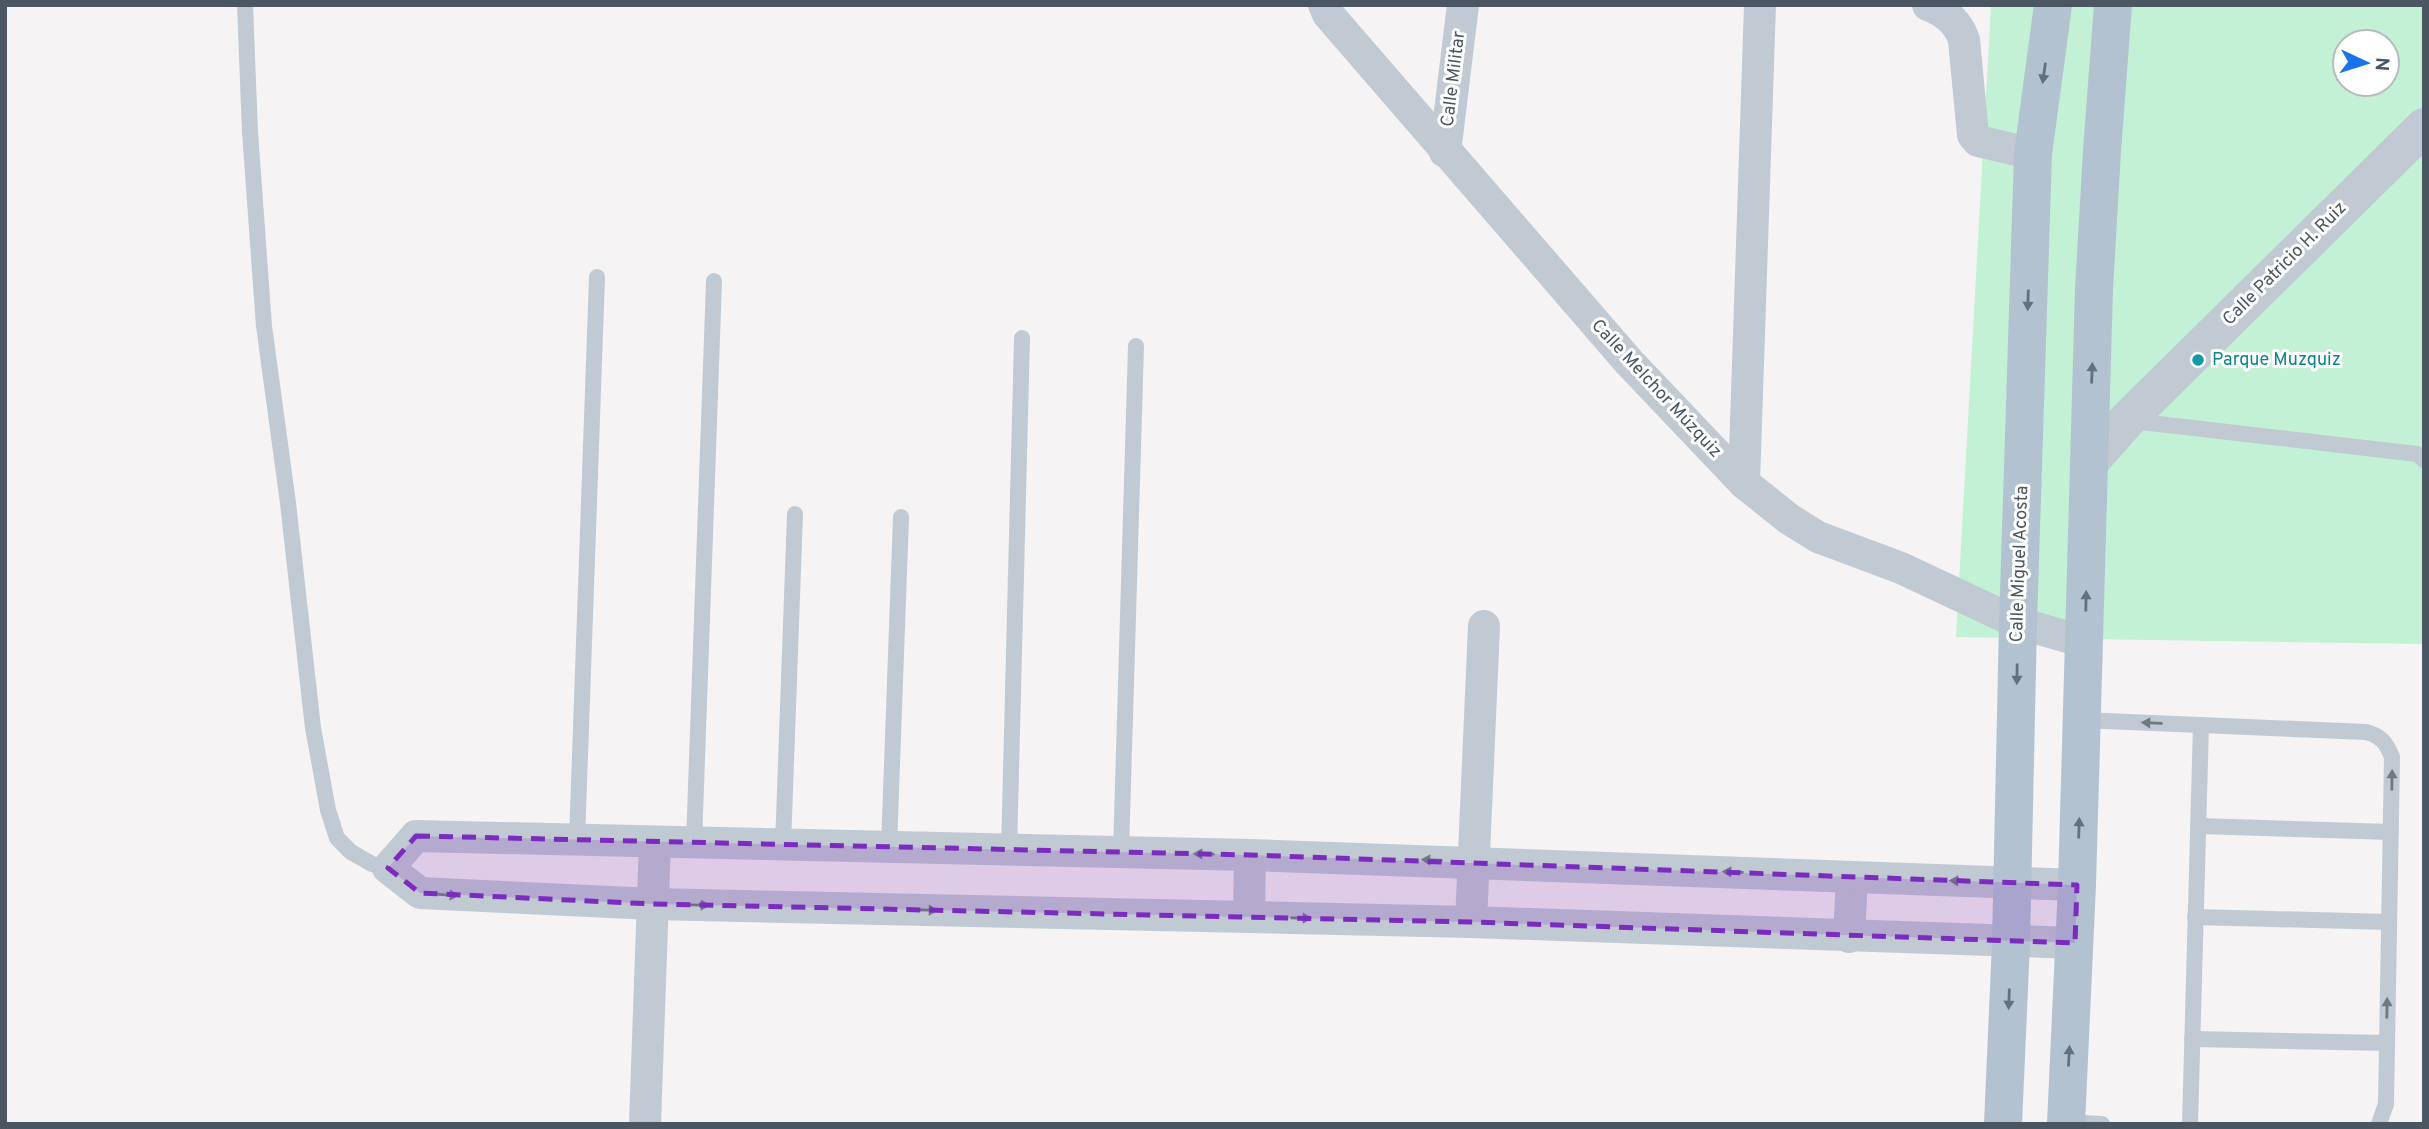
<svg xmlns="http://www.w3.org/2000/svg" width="2429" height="1129" font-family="Overpass,sans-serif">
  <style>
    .green { fill: #c3f1d5; fill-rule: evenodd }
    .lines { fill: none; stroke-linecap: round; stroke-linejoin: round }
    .service { stroke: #c1cad2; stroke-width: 16 }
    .minor { stroke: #c1cad2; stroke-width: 32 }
    .tertiary { stroke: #c1cad2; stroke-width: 38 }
    .primary { stroke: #b3c2d1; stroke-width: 38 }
    .oneway { fill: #64717d }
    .oneway2 { fill: #6e7983 }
    .marked { fill: #7b2cbf; fill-opacity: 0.2; stroke: #7b2cbf; stroke-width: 5; stroke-dasharray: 14 9; stroke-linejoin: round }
    .culture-dot { fill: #0f9aa8; stroke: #fff; stroke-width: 2.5 }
    .labels { text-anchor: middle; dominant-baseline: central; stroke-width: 6; stroke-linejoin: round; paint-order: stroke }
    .street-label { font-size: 18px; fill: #4a5661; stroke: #fff }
    .culture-label { font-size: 18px; fill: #0d838f; stroke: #fff; text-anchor: start }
  </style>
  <rect width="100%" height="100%" fill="#f5f3f3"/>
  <path class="green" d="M 1991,5 L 2424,5 L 2424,644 L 1956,637 ZM 2345,42 L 2387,42 L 2387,84 L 2345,84 Z"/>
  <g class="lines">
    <g class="service">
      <path d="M 245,5 L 250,132 L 264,326 L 288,503 L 313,728 L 328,810 L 337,838 L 351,852 L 372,864 L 388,868"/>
      <path d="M 2133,421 L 2417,454 L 2424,460"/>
      <path d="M 2082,720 L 2366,732 C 2381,736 2386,742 2392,757 L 2386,1104 L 2379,1124"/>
      <path d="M 2198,826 L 2391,832"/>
      <path d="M 577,840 L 597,277"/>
      <path d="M 694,843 L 714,281"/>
      <path d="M 783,845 L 795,514"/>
      <path d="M 889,847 L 901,517"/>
      <path d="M 1009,850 L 1022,338"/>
      <path d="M 1121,852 L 1136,346"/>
      <path d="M 2195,917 L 2389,922"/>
      <path d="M 2192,1039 L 2387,1043"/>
      <path d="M 2066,1122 L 2102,1124"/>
      <path d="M 2190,1124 L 2201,725"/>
    </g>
    <g class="minor">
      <path d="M 1324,5 L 1328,14 L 1629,362 L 1744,483 L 1789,519 L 1818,537 L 1901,568 L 2018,623 L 2085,642"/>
      <path d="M 1928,5 C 1946,12 1958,22 1964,40 L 1973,135 L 1978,141 L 2033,154"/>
      <path d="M 1445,152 L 1463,5"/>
      <path d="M 1744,483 L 1760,5"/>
      <path d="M 1249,916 L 1250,855"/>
      <path d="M 1471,922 L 1484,626"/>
      <path d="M 1849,937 L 1852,877"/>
      <path d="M 2075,943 L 1471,922 L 653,904 L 420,893 L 388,868 L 416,836 L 1250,855 L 2077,885"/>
      <path d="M 645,1124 L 655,842"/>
    </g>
    <path class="tertiary" d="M 2090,462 L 2127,420 L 2424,127"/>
    <g class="primary">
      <path d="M 2003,1124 L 2011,943 L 2018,623 L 2033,154 L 2053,5"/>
      <path d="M 2066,1124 L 2077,885 L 2094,289 L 2102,151 L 2113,5"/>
    </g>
  </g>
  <defs><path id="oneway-solid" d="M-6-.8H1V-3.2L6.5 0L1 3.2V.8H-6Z" transform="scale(1.75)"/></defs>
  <g class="oneway">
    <use href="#oneway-solid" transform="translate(2044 73) rotate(98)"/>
    <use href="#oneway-solid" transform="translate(2028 300) rotate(92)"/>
    <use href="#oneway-solid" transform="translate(2092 373) rotate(-88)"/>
    <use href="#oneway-solid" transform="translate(2086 601) rotate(-89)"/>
    <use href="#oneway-solid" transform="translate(2017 674) rotate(91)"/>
    <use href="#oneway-solid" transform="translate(2079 828) rotate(-88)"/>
    <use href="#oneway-solid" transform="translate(2009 999) rotate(92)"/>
    <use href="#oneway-solid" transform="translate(2069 1056) rotate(-87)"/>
  </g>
  <g class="oneway2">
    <use href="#oneway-solid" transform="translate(2152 723) rotate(-178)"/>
    <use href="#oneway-solid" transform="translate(2392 780) rotate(-89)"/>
    <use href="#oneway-solid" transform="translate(1204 854) rotate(-179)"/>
    <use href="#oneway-solid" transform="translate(1432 860) rotate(-178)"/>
    <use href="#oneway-solid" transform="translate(1733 872) rotate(-178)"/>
    <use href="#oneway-solid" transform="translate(1960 881) rotate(-178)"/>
    <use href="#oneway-solid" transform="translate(448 895) rotate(3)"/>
    <use href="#oneway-solid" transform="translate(699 905) rotate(1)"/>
    <use href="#oneway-solid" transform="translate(927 910) rotate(1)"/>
    <use href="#oneway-solid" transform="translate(1301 918) rotate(1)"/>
    <use href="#oneway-solid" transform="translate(2387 1008) rotate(-89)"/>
  </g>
  <path class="marked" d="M 416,836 L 1250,855 L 2077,885 L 2075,943 L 1471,922 L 653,904 L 420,893 L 388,868 Z"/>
  <circle class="culture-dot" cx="2198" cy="360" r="7"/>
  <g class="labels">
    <g class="street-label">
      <text transform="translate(1454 79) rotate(-83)">Calle Militar</text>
      <text transform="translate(2285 264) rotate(-45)">Calle Patricio H. Ruiz</text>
      <text transform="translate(1656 389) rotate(47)">Calle Melchor Múzquiz</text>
      <text transform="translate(2020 564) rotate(-88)">Calle Miguel Acosta</text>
    </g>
    <g class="culture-label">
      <text x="2212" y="360">Parque Muzquiz</text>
    </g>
  </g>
  <rect width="2429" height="1129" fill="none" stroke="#4a5661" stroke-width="14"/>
  <g transform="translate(2366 63) rotate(94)"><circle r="33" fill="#ffffff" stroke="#b7bbc0" stroke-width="2"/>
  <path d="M0-5L12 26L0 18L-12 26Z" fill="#1a73e8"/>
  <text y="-10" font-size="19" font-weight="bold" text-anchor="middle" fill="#4a5661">N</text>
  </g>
</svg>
